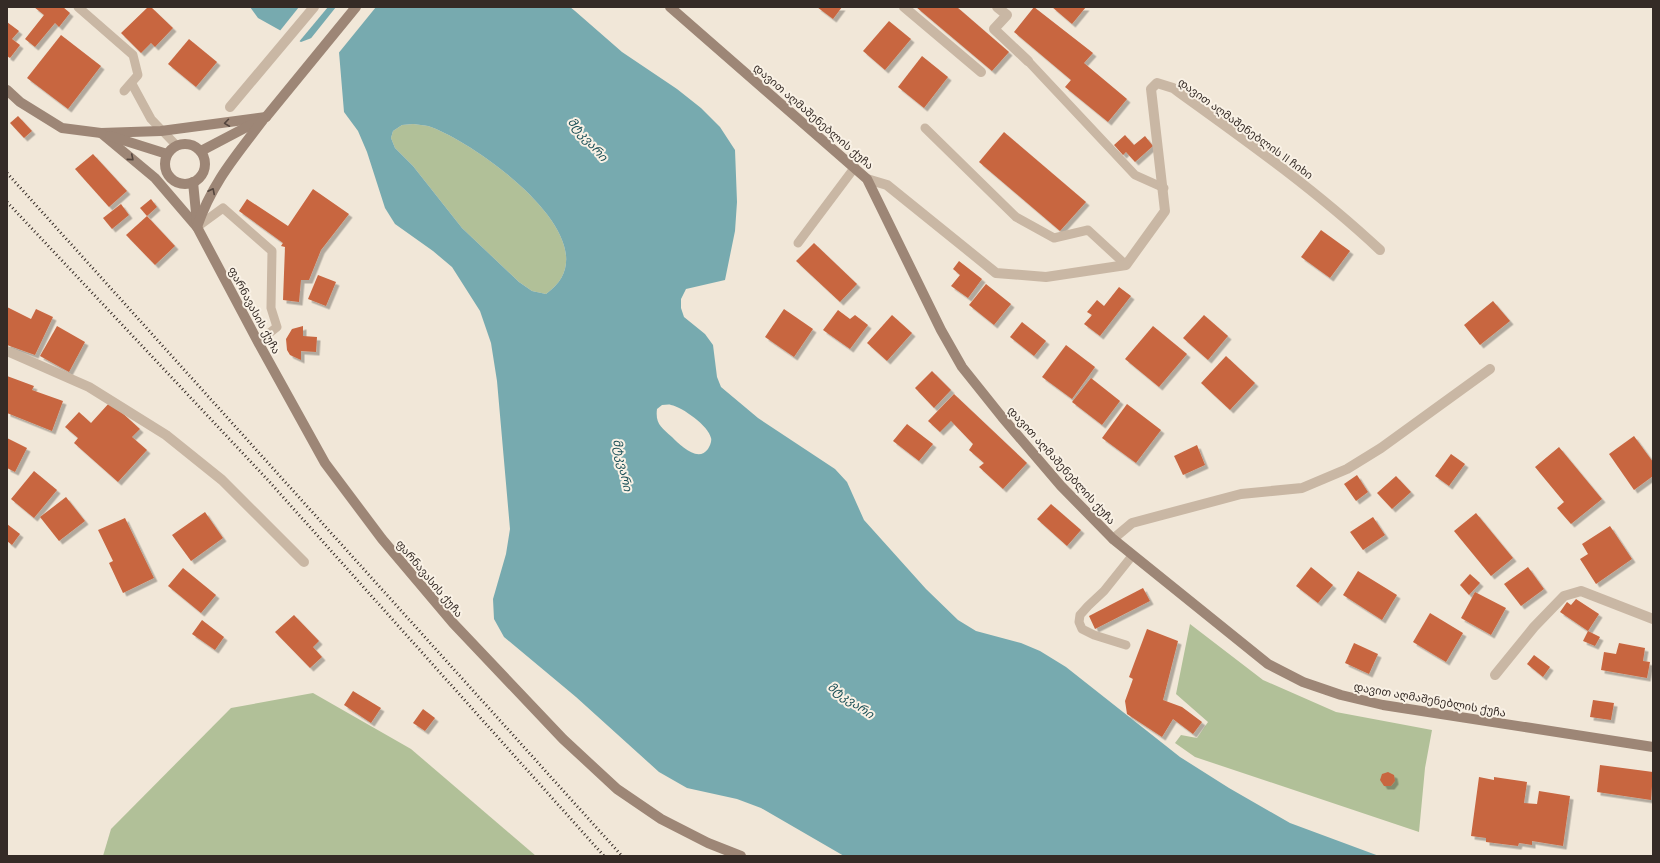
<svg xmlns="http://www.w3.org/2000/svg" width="1660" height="863" font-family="'Open Sans','Noto Sans Georgian',sans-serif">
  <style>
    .green { fill: #b1c098 }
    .water { fill: #77aaaf; fill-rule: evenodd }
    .pier { fill: #f1e7d8 }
    .building { fill: #c86640; filter: url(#shadow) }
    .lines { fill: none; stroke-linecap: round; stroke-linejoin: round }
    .lane { stroke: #c9b7a4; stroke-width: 9 }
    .street { stroke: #c9b7a4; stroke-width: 10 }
    .secondary { stroke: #9d8676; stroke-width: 10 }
    .rail { stroke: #352b26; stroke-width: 3; stroke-dasharray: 1 3; stroke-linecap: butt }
    .oneway { stroke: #54463e }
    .labels { text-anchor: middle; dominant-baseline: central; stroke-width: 4; stroke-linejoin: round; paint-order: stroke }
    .street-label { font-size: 11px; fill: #352b26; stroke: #f9f1e5 }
    .water-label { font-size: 12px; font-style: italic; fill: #1b5057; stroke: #f9f1e5 }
  </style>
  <defs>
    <filter id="shadow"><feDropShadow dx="3.5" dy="3.5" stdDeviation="0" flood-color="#0004"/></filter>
  </defs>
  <rect width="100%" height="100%" fill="#f1e7d8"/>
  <g class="green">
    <path d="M 413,124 C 418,125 424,125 428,126 C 474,141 619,243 546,294 L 532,291 L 519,282 L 462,228 L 413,166 L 395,148 L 391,138 L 393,131 L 402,125 Z"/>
    <path d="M 1190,624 L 1263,680 L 1336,712 L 1432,730 L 1425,768 L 1419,832 L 1195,757 L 1175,743 L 1181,735 L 1197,738 L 1208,722 L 1176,694 Z"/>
    <path d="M 313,693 L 411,749 L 536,856 L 103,856 L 111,829 L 231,708 Z"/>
  </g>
  <path class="water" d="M 250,7 L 570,7 L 575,11 L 622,52 L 677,89 L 701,108 L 720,127 L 735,150 L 737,202 L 735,231 L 725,280 L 686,289 L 681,299 L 681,308 L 684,317 L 705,334 L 713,345 L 717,377 L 721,387 L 758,418 L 835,469 L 847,482 L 864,520 L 926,589 L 958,620 L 976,631 L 1021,643 L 1040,651 L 1066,667 L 1180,757 L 1229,788 L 1290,823 L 1379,856 L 844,856 L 761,808 L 737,799 L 687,788 L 659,772 L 576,697 L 504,637 L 494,619 L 493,599 L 506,554 L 510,529 L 497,381 L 491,343 L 480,311 L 452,267 L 433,251 L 395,224 L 385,208 L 367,152 L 358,131 L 344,112 L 339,52 L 317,36 L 301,42 L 258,18 ZM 413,124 C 418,125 424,125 428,126 C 474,141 619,243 546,294 L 532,291 L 519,282 L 462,228 L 413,166 L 395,148 L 391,138 L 393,131 L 402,125 ZM 662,405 C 665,405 669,404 671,405 C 682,407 709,426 711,438 C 712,441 710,446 708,449 C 698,463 680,445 672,437 C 662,428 655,424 657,409 Z"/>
  <g class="pier">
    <path d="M 299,7 L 328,7 L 298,43 L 279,32 Z"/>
    <path d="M 336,7 L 376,7 L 337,55 L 317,38 L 308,42 Z"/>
  </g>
  <g class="building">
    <path d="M 34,7 L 63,7 L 70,13 L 59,27 L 55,23 L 35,47 L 25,39 L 44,15 Z"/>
    <path d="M 148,7 L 151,7 L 173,28 L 155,47 L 151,43 L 141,53 L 121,33 Z"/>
    <path d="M 817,7 L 842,7 L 833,19 Z"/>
    <path d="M 916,7 L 957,7 L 1009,52 L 992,71 Z"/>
    <path d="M 1034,7 L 1093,53 L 1084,63 L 1127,99 L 1108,122 L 1065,87 L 1071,80 L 1014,32 Z"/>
    <path d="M 1052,7 L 1086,7 L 1072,24 Z"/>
    <path d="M 889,21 L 911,39 L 885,70 L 863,51 Z"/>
    <path d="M 7,22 L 19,31 L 12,39 L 20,45 L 10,58 L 7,56 Z"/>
    <path d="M 61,35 L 101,66 L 68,109 L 27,78 Z"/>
    <path d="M 189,39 L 217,62 L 196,87 L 168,64 Z"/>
    <path d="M 922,56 L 948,77 L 924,108 L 898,87 Z"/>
    <path d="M 18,116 L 32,131 L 24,138 L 10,123 Z"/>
    <path d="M 1004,132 L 1086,202 L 1060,231 L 979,162 Z"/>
    <path d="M 1125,135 L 1134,145 L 1145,136 L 1153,146 L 1135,162 L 1126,152 L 1123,155 L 1114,145 Z"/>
    <path d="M 93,154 L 127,191 L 109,207 L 75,169 Z"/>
    <path d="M 313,189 L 349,214 L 321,250 L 309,280 L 301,280 L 299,302 L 283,300 L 285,247 L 281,246 L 283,243 L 239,211 L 247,199 L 288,226 Z"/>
    <path d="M 151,199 L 157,207 L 147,216 L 140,208 Z"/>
    <path d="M 121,204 L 129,215 L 112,229 L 103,218 Z"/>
    <path d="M 147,216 L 175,246 L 155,265 L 126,235 Z"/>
    <path d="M 1321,230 L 1350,251 L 1330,278 L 1301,257 Z"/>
    <path d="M 814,243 L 857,284 L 840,302 L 796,261 Z"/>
    <path d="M 959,261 L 982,279 L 968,298 L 951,286 L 960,275 L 953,269 Z"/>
    <path d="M 318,275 L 336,282 L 326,306 L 308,299 Z"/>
    <path d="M 986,284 L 1011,304 L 994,325 L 969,305 Z"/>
    <path d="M 1119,287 L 1131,296 L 1100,336 L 1084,324 L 1092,315 L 1087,312 L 1097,300 L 1104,306 Z"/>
    <path d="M 1493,301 L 1510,321 L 1480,345 L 1464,325 Z"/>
    <path d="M 7,307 L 31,319 L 36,309 L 53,317 L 35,355 L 7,345 Z"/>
    <path d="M 784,309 L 813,329 L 794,357 L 765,337 Z"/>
    <path d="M 838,310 L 850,319 L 855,315 L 868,325 L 850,349 L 823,330 Z"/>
    <path d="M 892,315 L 912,333 L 887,361 L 867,343 Z"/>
    <path d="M 1204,315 L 1228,336 L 1208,360 L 1183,338 Z"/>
    <path d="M 1022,322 L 1046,341 L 1034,356 L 1010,337 Z"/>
    <path d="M 57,326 L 85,342 L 69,372 L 40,356 Z"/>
    <path d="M 303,326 L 303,336 L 317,337 L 316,352 L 301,351 L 301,360 L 290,355 L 287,350 L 286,339 L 292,329 Z"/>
    <path d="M 1153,326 L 1187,354 L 1159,387 L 1125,359 Z"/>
    <path d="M 1066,345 L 1095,367 L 1072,399 L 1042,377 Z"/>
    <path d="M 1226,356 L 1255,383 L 1230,410 L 1201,383 Z"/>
    <path d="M 932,371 L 951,390 L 934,408 L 915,388 Z"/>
    <path d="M 7,376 L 34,386 L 32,390 L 63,401 L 52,431 L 7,413 Z"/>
    <path d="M 1091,378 L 1120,401 L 1102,425 L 1072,402 Z"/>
    <path d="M 954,394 L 1027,463 L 1003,489 L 979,467 L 984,463 L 969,450 L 973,444 L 951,421 L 940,432 L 928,421 Z"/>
    <path d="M 110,402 L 140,429 L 132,437 L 147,450 L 118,482 L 74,443 L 78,438 L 65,427 L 79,412 L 91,423 Z"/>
    <path d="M 1127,404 L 1161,430 L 1136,463 L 1102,438 Z"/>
    <path d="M 907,424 L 933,444 L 919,461 L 893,441 Z"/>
    <path d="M 1634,436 L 1653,462 L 1653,476 L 1634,490 L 1609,454 Z"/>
    <path d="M 7,438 L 27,448 L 15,472 L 7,468 Z"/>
    <path d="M 1197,445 L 1205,465 L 1183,475 L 1174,456 Z"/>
    <path d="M 1559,447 L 1602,499 L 1571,524 L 1557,508 L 1564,502 L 1535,467 Z"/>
    <path d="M 1451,454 L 1465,464 L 1449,486 L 1435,476 Z"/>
    <path d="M 34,471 L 57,490 L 34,518 L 11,499 Z"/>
    <path d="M 1357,475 L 1368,492 L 1356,501 L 1344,484 Z"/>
    <path d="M 1396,476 L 1411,492 L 1392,509 L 1377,493 Z"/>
    <path d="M 66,497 L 85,521 L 59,541 L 40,517 Z"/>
    <path d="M 1051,504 L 1081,530 L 1067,546 L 1037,519 Z"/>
    <path d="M 205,512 L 223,538 L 191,561 L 172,535 Z"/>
    <path d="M 1476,513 L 1513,558 L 1491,576 L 1454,531 Z"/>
    <path d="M 1373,517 L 1385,535 L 1363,550 L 1350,532 Z"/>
    <path d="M 125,518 L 154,578 L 123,593 L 109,563 L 113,561 L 98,530 Z"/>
    <path d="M 7,524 L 20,534 L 12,545 L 7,541 Z"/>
    <path d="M 1610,526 L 1632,559 L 1596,584 L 1580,559 L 1588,554 L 1582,544 Z"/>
    <path d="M 1311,567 L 1333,585 L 1318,603 L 1296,586 Z"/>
    <path d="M 1528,567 L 1544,589 L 1521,606 L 1504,584 Z"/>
    <path d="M 183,568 L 216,595 L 201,613 L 168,586 Z"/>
    <path d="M 1358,571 L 1397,595 L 1382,620 L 1343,595 Z"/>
    <path d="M 1470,574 L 1480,583 L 1469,595 L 1460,585 Z"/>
    <path d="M 1143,588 L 1150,601 L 1095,629 L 1089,616 Z"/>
    <path d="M 1475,592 L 1506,608 L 1491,635 L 1461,618 Z"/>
    <path d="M 1576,599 L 1599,614 L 1588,631 L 1560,612 L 1567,602 L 1571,605 Z"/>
    <path d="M 1430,613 L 1463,633 L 1446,662 L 1413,642 Z"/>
    <path d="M 294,615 L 319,641 L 313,647 L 322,657 L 310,668 L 275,632 Z"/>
    <path d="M 202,620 L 224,637 L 215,650 L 192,634 Z"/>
    <path d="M 1147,629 L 1178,641 L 1163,700 L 1182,707 L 1202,722 L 1193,734 L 1173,719 L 1162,737 L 1127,714 L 1125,701 L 1133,679 L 1129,677 Z"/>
    <path d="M 1588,631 L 1600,637 L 1595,646 L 1583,641 Z"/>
    <path d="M 1354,643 L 1378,654 L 1369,674 L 1345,663 Z"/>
    <path d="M 1619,643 L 1645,648 L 1643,661 L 1650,662 L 1647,678 L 1601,670 L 1604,652 L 1616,654 Z"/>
    <path d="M 1534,655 L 1550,667 L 1543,677 L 1527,664 Z"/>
    <path d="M 353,691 L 381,708 L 371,723 L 344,705 Z"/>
    <path d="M 1593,700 L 1614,703 L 1611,720 L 1590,717 Z"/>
    <path d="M 423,709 L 435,718 L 425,731 L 413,723 Z"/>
    <path d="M 1600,765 L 1653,772 L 1651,800 L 1597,792 Z"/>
    <path d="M 1388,772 L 1394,775 L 1395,781 L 1391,786 L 1384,786 L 1380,780 L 1382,774 Z"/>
    <path d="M 1479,777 L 1494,780 L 1494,777 L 1527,782 L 1524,803 L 1537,804 L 1539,791 L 1570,796 L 1563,846 L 1532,841 L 1532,845 L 1519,843 L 1518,846 L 1486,842 L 1486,838 L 1471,836 Z"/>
  </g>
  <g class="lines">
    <g class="lane">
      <path d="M 78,7 L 133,55 L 138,75 L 124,91"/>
      <path d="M 1028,61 L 1135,175 L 1164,188"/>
      <path d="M 132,84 L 151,119 L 177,146"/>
      <path d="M 925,128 L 1016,217 L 1054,238 L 1088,230 L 1126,265"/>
      <path d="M 197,227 L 223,208 L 272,251 L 271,308 L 277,327 L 258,342"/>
      <path d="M 798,243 L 855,167"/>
      <path d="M 1126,645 L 1094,635 L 1082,629 L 1079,622 L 1080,615 L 1088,606 L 1104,591 L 1132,556"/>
    </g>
    <g class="street">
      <path d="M 904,7 L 981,72"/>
      <path d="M 997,7 L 1007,15 L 994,29 L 1028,61"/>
      <path d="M 230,107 L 314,7"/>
      <path d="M 867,179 L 887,185 L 996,273 L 1046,277 L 1126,265 L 1165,211 L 1151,89 L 1157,83 L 1173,88 C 1244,139 1316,190 1380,250"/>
      <path d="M 7,351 L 89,387 L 166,435 L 222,480 L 304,562"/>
      <path d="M 1113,539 L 1132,523 L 1241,494 L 1302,488 L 1347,469 L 1381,448 L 1490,369"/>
      <path d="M 1495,675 L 1534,627 L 1564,596 L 1581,591 L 1653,619"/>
    </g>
    <g class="secondary">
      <path d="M 670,7 L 867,179 L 941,330 L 962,367 L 1002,417 L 1061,486 L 1113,539 L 1268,664 L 1303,682 L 1341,695 L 1383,705 L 1653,747"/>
      <path d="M 7,90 L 20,102 L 62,128 L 101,133 L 161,131 L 266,117"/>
      <path d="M 101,133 L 155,178 L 197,227 L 258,342 L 325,463 L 382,539 L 453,623 L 563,739 L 617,789 L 661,819 L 708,843 L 741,856"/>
      <path d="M 110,136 L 167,154"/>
      <circle cx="185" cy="164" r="20"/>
      <path d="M 201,151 L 266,117 L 356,7"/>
      <path d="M 193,182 L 197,223"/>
      <path d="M 197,227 C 212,183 235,157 263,120"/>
    </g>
    <g class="rail">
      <path d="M 7,173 L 622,856"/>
      <path d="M 7,202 L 266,478 L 604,856"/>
    </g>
  </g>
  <defs><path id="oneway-chevron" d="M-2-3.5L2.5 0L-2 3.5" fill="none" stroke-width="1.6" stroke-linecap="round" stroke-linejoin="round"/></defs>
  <g class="oneway">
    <use href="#oneway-chevron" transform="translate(227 123) rotate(172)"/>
    <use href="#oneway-chevron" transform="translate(131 158) rotate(40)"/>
    <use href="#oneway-chevron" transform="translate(212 191) rotate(-63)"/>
  </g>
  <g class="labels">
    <g class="street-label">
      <text transform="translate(814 116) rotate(41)">დავით აღმაშენებლის ქუჩა</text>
      <text transform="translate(1246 128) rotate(36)">დავით აღმაშენებლის II ჩიხი</text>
      <text transform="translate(255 310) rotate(62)">ფარნავასის ქუჩა</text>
      <text transform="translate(1062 465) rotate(48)">დავით აღმაშენებლის ქუჩა</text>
      <text transform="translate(430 578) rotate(50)">ფარნავასის ქუჩა</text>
      <text transform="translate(1430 699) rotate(10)">დავით აღმაშენებლის ქუჩა</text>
    </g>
    <g class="water-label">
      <text transform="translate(588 139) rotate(49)">მტკვარი</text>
      <text transform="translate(623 465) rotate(78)">მტკვარი</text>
      <text transform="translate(851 700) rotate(35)">მტკვარი</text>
    </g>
  </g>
  <rect width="1660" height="863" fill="none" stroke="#352b26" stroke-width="16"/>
</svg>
